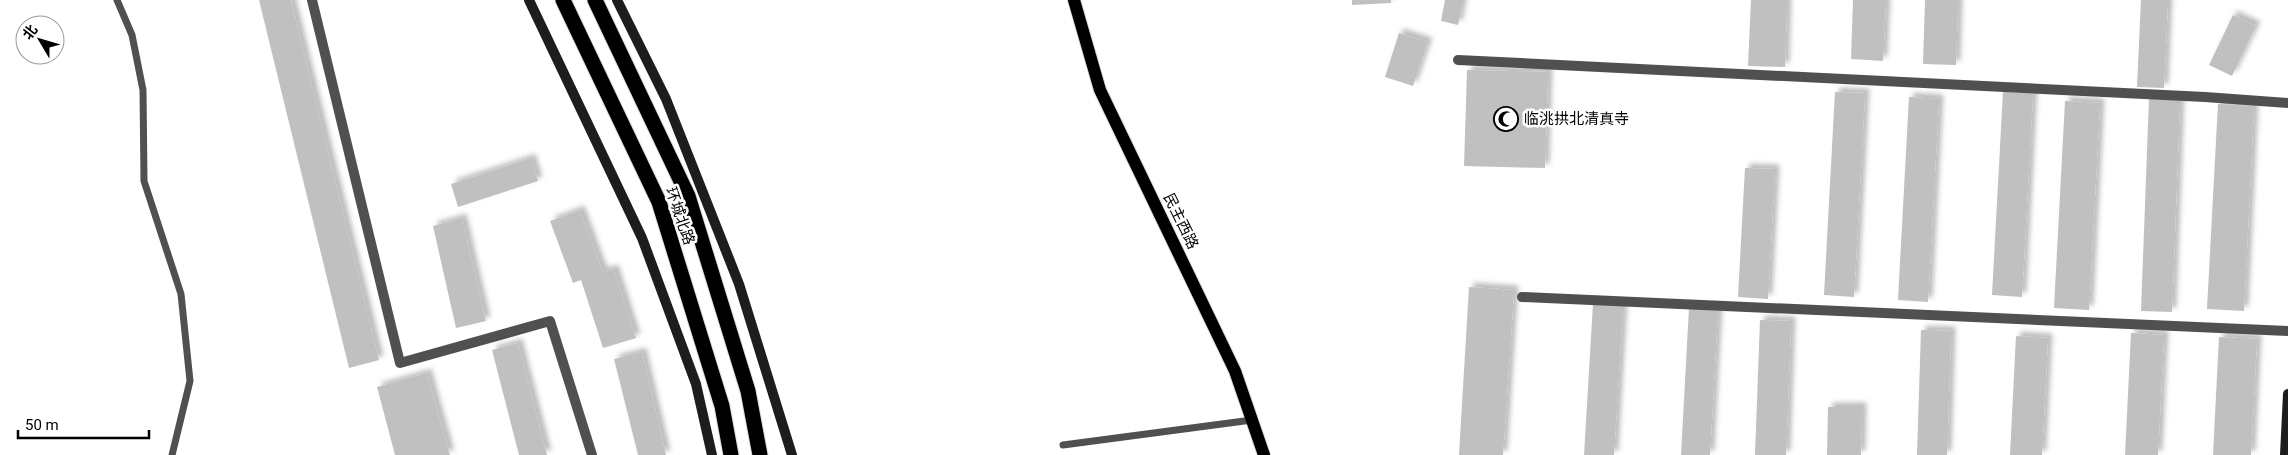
<svg xmlns="http://www.w3.org/2000/svg" width="2288" height="455" font-family="Roboto,'Noto Sans SC',sans-serif">
  <style>
    .building { fill: #c0c0c0; filter: url(#shadow) }
    .lines { fill: none; stroke-linecap: round; stroke-linejoin: round }
    .primary-casing { stroke: #dbdbdb; stroke-width: 14 }
    .highway-casing { stroke: #dbdbdb; stroke-width: 17 }
    .lane { stroke: #505050; stroke-width: 7 }
    .street { stroke: #505050; stroke-width: 10 }
    .secondary { stroke: #1d1d1d; stroke-width: 10 }
    .primary { stroke: #000; stroke-width: 12 }
    .highway { stroke: #000; stroke-width: 15 }
    .labels { text-anchor: middle; dominant-baseline: central; stroke-width: 5; stroke-linejoin: round; paint-order: stroke }
    .poi-label { font-size: 15px; fill: #000; stroke: #fff; text-anchor: start }
    .street-label { font-size: 15px; fill: #000; stroke: #fff }
  </style>
  <defs>
    <filter id="shadow"><feDropShadow dx="4.5" dy="-4.5" stdDeviation="2.5" flood-color="#0004"/></filter>
  </defs>
  <rect width="100%" height="100%" fill="#fff"/>
  <g class="building">
    <path d="M 259,0 L 291,0 L 379,360 L 349,368 Z"/>
    <path d="M 1352,0 L 1391,0 L 1391,3 L 1352,5 Z"/>
    <path d="M 1445,0 L 1463,0 L 1458,25 L 1441,21 Z"/>
    <path d="M 1751,0 L 1787,0 L 1785,67 L 1748,66 Z"/>
    <path d="M 1853,0 L 1886,0 L 1883,61 L 1851,59 Z"/>
    <path d="M 1925,0 L 1958,0 L 1956,65 L 1923,64 Z"/>
    <path d="M 2141,0 L 2168,0 L 2164,88 L 2137,87 Z"/>
    <path d="M 2233,15 L 2256,26 L 2232,76 L 2209,65 Z"/>
    <path d="M 1399,33 L 1428,42 L 1413,86 L 1385,77 Z"/>
    <path d="M 1467,70 L 1548,72 L 1545,168 L 1464,166 Z"/>
    <path d="M 1835,92 L 1865,93 L 1854,297 L 1824,295 Z"/>
    <path d="M 2003,92 L 2033,93 L 2022,297 L 1992,295 Z"/>
    <path d="M 1909,97 L 1939,99 L 1928,302 L 1898,300 Z"/>
    <path d="M 2149,99 L 2180,100 L 2172,312 L 2141,311 Z"/>
    <path d="M 2065,101 L 2100,103 L 2089,310 L 2054,308 Z"/>
    <path d="M 2218,104 L 2254,106 L 2244,311 L 2207,309 Z"/>
    <path d="M 531,158 L 538,181 L 458,207 L 451,184 Z"/>
    <path d="M 1745,168 L 1775,169 L 1768,299 L 1738,297 Z"/>
    <path d="M 580,210 L 603,272 L 614,269 L 636,338 L 603,348 L 581,280 L 573,283 L 550,221 Z"/>
    <path d="M 462,218 L 486,321 L 456,328 L 433,226 Z"/>
    <path d="M 1469,287 L 1514,290 L 1503,455 L 1459,455 Z"/>
    <path d="M 1593,304 L 1623,306 L 1614,455 L 1584,455 Z"/>
    <path d="M 1689,308 L 1718,309 L 1710,455 L 1681,455 Z"/>
    <path d="M 1760,320 L 1791,321 L 1786,455 L 1755,455 Z"/>
    <path d="M 1921,330 L 1951,331 L 1947,455 L 1917,455 Z"/>
    <path d="M 2131,333 L 2164,335 L 2158,455 L 2125,455 Z"/>
    <path d="M 2016,336 L 2048,338 L 2042,455 L 2010,455 Z"/>
    <path d="M 2219,337 L 2257,339 L 2251,455 L 2213,455 Z"/>
    <path d="M 518,343 L 547,455 L 519,455 L 492,350 Z"/>
    <path d="M 642,352 L 666,455 L 638,455 L 614,359 Z"/>
    <path d="M 427,373 L 450,455 L 395,455 L 377,387 Z"/>
    <path d="M 1828,407 L 1862,407 L 1861,455 L 1827,455 Z"/>
  </g>
  <g class="lines">
    <defs>
      <path id="primary" d="M 1074,0 L 1100,90 L 1235,371 L 1264,455"/>
      <g id="highway">
        <path d="M 563,0 L 659,202 L 722,406 L 731,455"/>
        <path d="M 595,0 L 688,196 L 748,391 L 760,455"/>
      </g>
    </defs>
    <use href="#primary" class="primary-casing"/>
    <use href="#highway" class="highway-casing"/>
    <g class="lane">
      <path d="M 117,0 L 132,35 L 143,90 L 144,181 L 181,294 L 190,381 L 172,455"/>
      <path d="M 1063,445 L 1252,420"/>
    </g>
    <g class="street">
      <path d="M 312,0 L 400,363 L 550,321 L 592,455"/>
      <path d="M 1458,60 L 2205,97 L 2288,103"/>
      <path d="M 1522,297 L 2288,331"/>
    </g>
    <g class="secondary">
      <path d="M 529,0 L 642,238 L 696,384 L 712,455"/>
      <path d="M 617,0 L 666,99 L 739,284 L 792,455"/>
      <path d="M 2285,455 L 2288,394"/>
    </g>
    <use href="#primary" class="primary"/>
    <use href="#highway" class="highway"/>
  </g>
  <defs>
    <symbol id="mosque-ring" viewBox="-11 -11 22 22"><circle r="9.5" fill="#fff" stroke="#000" stroke-width="1.5"/><path d="M3.5-4.9A6 6 0 1 0 3.5 4.9A5 5 0 1 1 3.5-4.9Z" fill="#000"/></symbol>
  </defs>
  <g fill-rule="evenodd">
    <use href="#mosque-ring" x="1492" y="105" width="28" height="28"/>
  </g>
  <g class="labels">
    <g class="poi-label">
      <text x="1524" y="119">临洮拱北清真寺</text>
    </g>
    <g class="street-label">
      <text transform="translate(680 216) rotate(71)">环城北路</text>
      <text transform="translate(1181 221) rotate(64)">民主西路</text>
    </g>
  </g>
  <g transform="translate(40 40) rotate(308)"><circle r="24" fill="#ffffff" stroke="#999999"/>
  <path d="M0-4L9 19L0 12L-9 19Z" fill="#000000"/>
  <text y="-8" font-size="14" font-weight="bold" text-anchor="middle" fill="#000000">北</text>
  </g>
  <path d="M18 430v8h131v-8" fill="none" stroke="#000000" stroke-width="2.5"/>
  <text x="25" y="430" font-size="15" fill="#000000" stroke="#ffffff" stroke-width="4" paint-order="stroke">50 m</text>
</svg>
